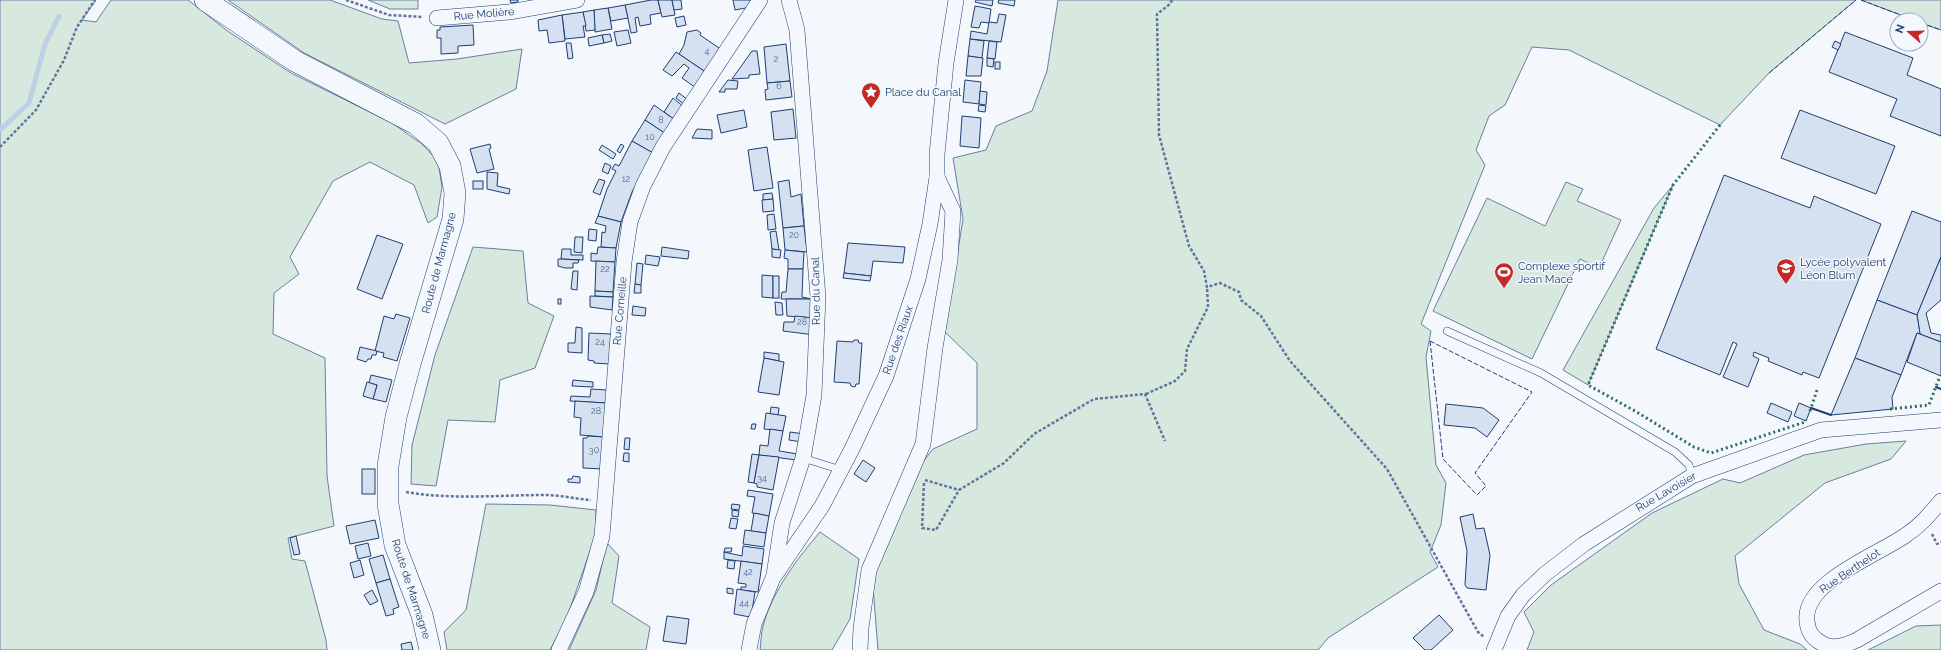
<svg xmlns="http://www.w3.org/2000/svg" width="1941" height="650" font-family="Raleway,sans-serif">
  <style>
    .green { fill: #d7e8df; stroke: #687fa3 }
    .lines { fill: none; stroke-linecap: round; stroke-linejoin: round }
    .stream { stroke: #bed0e5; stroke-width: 5 }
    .building { fill: #d5e0f0; stroke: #1d3f73 }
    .lane-casing { stroke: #1d3f73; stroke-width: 8 }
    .street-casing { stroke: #1d3f73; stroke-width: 16 }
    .secondary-casing { stroke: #1d3f73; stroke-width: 22 }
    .path { stroke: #5e769c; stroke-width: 2.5; stroke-dasharray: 3 2; stroke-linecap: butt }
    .lane { stroke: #f4f7fb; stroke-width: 7 }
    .street { stroke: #f4f7fb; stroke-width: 15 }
    .secondary { stroke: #f4f7fb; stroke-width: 21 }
    .hedge { stroke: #2c6c60; stroke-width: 3; stroke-dasharray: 2 3; stroke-linecap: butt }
    .fence { stroke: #1d3f73; stroke-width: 1; stroke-dasharray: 5 2; stroke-linecap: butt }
    .wall { stroke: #1d3f73; stroke-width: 2 }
    .labels { text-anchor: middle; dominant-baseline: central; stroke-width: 3; stroke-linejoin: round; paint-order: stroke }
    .number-label { font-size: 9px; fill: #4b6792 }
    .street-label { font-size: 11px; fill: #1d3f73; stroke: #f4f7fb }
    .poi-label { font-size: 11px; fill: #1d3f73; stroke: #f4f7fb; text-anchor: start }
  </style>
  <rect width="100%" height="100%" fill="#f4f7fb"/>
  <g class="green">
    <path d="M 0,0 L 96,0 L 82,20 L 96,22 L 111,0 L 188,0 L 229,32 L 291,73 L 392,123 L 422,144 L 438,161 L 442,187 L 437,217 L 428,223 L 414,185 L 370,162 L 333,181 L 290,257 L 299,274 L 274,293 L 273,334 L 325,358 L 327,476 L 334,526 L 288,538 L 292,559 L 305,561 L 326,640 L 327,650 L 0,650 Z"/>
    <path d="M 228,0 L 330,0 L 382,19 L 398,21 L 409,63 L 457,59 L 522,49 L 516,89 L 445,124 L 304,53 Z"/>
    <path d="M 368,0 L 418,0 L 418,9 L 390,9 Z"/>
    <path d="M 1058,0 L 1856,0 L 1769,73 L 1720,125 L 1569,50 L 1532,47 L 1505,105 L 1489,116 L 1476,150 L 1485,165 L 1421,324 L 1431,331 L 1426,357 L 1436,465 L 1446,483 L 1441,525 L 1430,552 L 1438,567 L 1328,638 L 1318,650 L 878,650 L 872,574 L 914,473 L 933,449 L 977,429 L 977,363 L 945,332 L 963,219 L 953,158 L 986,150 L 996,126 L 1032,111 L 1047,71 Z"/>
    <path d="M 1861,0 L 1941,0 L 1941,30 L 1921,23 L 1921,20 L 1914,20 Z"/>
    <path d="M 1566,182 L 1583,189 L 1577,201 L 1621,220 L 1599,268 L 1580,259 L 1532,359 L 1433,311 L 1487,198 L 1545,226 Z"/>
    <path d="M 1673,185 L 1588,385 L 1563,370 L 1654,208 Z"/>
    <path d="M 473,247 L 523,251 L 528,303 L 554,316 L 535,368 L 500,380 L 495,422 L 448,420 L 436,486 L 411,484 L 412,445 L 435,355 Z"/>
    <path d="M 1906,441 L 1891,459 L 1825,483 L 1735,556 L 1739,584 L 1764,630 L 1800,644 L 1807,650 L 1527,650 L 1534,632 L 1524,612 L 1551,585 L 1652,513 L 1723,479 L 1740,483 L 1804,455 L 1866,444 Z"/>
    <path d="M 486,504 L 550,505 L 596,510 L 596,534 L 566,620 L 550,650 L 447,650 L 444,632 L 466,610 Z"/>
    <path d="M 820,532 L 859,559 L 850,619 L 832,650 L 760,650 C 761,642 761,633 763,626 C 773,590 797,559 820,532 Z"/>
    <path d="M 607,543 L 619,556 L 612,603 L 650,627 L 646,650 L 569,650 L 596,590 Z"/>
    <path d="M 1941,625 L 1941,650 L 1868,650 L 1916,626 Z"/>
  </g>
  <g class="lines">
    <path class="stream" d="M 0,130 L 29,103 L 45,44 L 59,16"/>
  </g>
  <g class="building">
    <path d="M 510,0 L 518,0 L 518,2 L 511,3 Z"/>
    <path d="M 651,0 L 658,0 L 661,13 L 650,15 L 651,24 L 640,26 L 638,17 L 635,18 L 637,32 L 631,33 L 625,5 Z"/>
    <path d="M 658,0 L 672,0 L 675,15 L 662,17 Z"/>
    <path d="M 672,0 L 681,0 L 682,9 L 674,10 Z"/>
    <path d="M 733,0 L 750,0 L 751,7 L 735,10 Z"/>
    <path d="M 976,0 L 993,0 L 992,6 L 975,2 Z"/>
    <path d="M 999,0 L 1015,0 L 1014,6 L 998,3 Z"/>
    <path d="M 625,5 L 628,18 L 611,21 L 608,8 Z"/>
    <path d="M 975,6 L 991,9 L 989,23 L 981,22 L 979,28 L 971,27 Z"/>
    <path d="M 608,8 L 612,29 L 595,32 L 594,10 Z"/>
    <path d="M 594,10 L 595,30 L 586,31 L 583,12 Z"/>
    <path d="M 583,12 L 586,26 L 583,26 L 585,37 L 565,39 L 562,15 Z"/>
    <path d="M 999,14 L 1006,15 L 1001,42 L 970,39 L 971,31 L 987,34 L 989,22 L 997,23 Z"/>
    <path d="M 562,15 L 565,41 L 549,43 L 547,30 L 539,31 L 538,20 Z"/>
    <path d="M 684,16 L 686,25 L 677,27 L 675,18 Z"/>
    <path d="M 473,25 L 474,45 L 458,46 L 458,53 L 441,54 L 441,38 L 437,38 L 437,30 L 440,30 L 440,27 Z"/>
    <path d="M 628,30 L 631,43 L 617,46 L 614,32 Z"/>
    <path d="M 697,30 L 701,33 L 700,35 L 722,50 L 707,73 L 679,54 L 684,45 L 687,32 Z"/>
    <path d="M 1845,32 L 1913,58 L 1907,75 L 1941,89 L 1941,136 L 1890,116 L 1897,99 L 1829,72 Z"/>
    <path d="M 610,34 L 612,41 L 604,43 L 602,35 Z"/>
    <path d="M 602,35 L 604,43 L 589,46 L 588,38 Z"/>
    <path d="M 970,39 L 984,41 L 982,58 L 968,56 Z"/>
    <path d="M 989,41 L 997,42 L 995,59 L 987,58 Z"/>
    <path d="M 1835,41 L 1841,44 L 1838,50 L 1832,47 Z"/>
    <path d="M 566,43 L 571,43 L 573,58 L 568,59 Z"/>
    <path d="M 786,44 L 790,81 L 767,83 L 764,47 Z"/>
    <path d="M 752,51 L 757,51 L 760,74 L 749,75 L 749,78 L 732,79 Z"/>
    <path d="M 676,52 L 707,73 L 696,88 L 682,78 L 689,68 L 684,64 L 672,76 L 663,70 Z"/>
    <path d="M 968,56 L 983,58 L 981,76 L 966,76 Z"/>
    <path d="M 987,58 L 994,59 L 993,67 L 987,66 Z"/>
    <rect x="995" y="62" width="5" height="7"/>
    <path d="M 728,80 L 738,81 L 737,89 L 725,89 L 725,92 L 719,92 Z"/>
    <path d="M 965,80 L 981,82 L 979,104 L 963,102 Z"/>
    <path d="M 790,81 L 792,97 L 766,100 L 765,90 L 768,89 L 767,83 Z"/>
    <path d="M 980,91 L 987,92 L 986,105 L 979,104 Z"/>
    <path d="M 679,93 L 688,100 L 685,105 L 676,98 Z"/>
    <path d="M 673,98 L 684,107 L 675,120 L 664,112 Z"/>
    <path d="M 654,105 L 675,120 L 666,134 L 645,120 Z"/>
    <path d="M 979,105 L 986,106 L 985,112 L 978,111 Z"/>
    <path d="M 793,109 L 796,138 L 774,140 L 771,112 Z"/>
    <path d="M 744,110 L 747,127 L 721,133 L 717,115 Z"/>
    <path d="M 1800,110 L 1895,146 L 1876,194 L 1781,158 Z"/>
    <path d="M 962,116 L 981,118 L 979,148 L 960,146 Z"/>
    <path d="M 645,120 L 666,134 L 653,153 L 632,141 Z"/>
    <path d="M 697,129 L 712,130 L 712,139 L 692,138 Z"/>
    <path d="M 632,141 L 653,153 L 632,192 L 621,222 L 598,216 L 607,189 L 616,171 L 612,169 L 615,164 L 619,166 Z"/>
    <path d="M 490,144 L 491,148 L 489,149 L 494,169 L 477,173 L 470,149 Z"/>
    <path d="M 621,144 L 624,146 L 620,153 L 617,151 Z"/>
    <path d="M 602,145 L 616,154 L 613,159 L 599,150 Z"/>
    <path d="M 767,147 L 773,188 L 754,191 L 748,150 Z"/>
    <path d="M 605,163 L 611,166 L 608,174 L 602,171 Z"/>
    <path d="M 487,172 L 498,173 L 497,186 L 510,189 L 509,194 L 487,189 Z"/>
    <path d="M 1724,175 L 1810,208 L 1814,196 L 1881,224 L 1819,378 L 1803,372 L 1802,375 L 1768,361 L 1769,358 L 1754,352 L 1753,356 L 1759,359 L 1748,387 L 1723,377 L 1737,344 L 1733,342 L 1720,375 L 1656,349 Z"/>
    <path d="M 599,179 L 605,181 L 600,195 L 593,192 Z"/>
    <path d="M 789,180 L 791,197 L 801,194 L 804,226 L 783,228 L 778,182 Z"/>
    <rect x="473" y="181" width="10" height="8"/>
    <path d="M 772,193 L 773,199 L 763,200 L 763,194 Z"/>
    <path d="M 773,199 L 774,211 L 763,212 L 762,200 Z"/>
    <path d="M 1912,211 L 1941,222 L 1941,257 L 1917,315 L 1877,300 Z"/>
    <path d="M 774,214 L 776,229 L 768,230 L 767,215 Z"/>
    <path d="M 598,216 L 621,222 L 616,248 L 601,247 L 602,232 L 605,233 L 606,226 L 595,223 Z"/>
    <path d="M 804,226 L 807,252 L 785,250 L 783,228 Z"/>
    <path d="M 589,229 L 597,230 L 596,241 L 588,240 Z"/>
    <path d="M 776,231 L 779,250 L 772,249 L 770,232 Z"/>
    <path d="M 377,235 L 403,244 L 382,299 L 357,289 Z"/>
    <path d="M 575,237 L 583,237 L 582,253 L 574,252 Z"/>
    <path d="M 848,243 L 905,247 L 903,263 L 873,261 L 871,276 L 844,273 Z"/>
    <path d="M 598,247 L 616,248 L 615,262 L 591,261 L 591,253 L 597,254 Z"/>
    <path d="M 662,247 L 689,251 L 688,259 L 661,256 Z"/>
    <path d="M 562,249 L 571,249 L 571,255 L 583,255 L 583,260 L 561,259 Z"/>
    <path d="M 772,249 L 781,250 L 780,258 L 772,257 Z"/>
    <path d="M 785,250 L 804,252 L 803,269 L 788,269 L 788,259 L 784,258 Z"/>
    <path d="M 646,255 L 660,257 L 658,266 L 645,264 Z"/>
    <path d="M 1941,257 L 1941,300 L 1926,313 L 1931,333 L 1941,335 L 1941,342 L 1920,334 L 1917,315 Z"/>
    <path d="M 558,259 L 561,259 L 579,260 L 578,263 L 573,263 L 573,268 L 565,268 L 558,266 Z"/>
    <path d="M 596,261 L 615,262 L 613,292 L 595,291 Z"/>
    <path d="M 637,263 L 643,264 L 641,285 L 635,284 Z"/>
    <path d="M 788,269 L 803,269 L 802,297 L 812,299 L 781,299 L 782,292 L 786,292 Z"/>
    <path d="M 573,271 L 578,271 L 577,290 L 571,289 Z"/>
    <path d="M 844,273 L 871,276 L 870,281 L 843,278 Z"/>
    <path d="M 762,275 L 773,276 L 773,298 L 762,297 Z"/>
    <rect x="773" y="276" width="6" height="22"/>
    <path d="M 635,284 L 641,285 L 641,293 L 634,293 Z"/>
    <path d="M 595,291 L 613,292 L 613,297 L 595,296 Z"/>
    <path d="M 590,296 L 613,297 L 612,310 L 590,307 Z"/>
    <rect x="558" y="299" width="3" height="5"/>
    <path d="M 786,299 L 812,299 L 814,318 L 787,316 Z"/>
    <path d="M 1877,300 L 1917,315 L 1920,334 L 1917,333 L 1901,375 L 1855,358 Z"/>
    <path d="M 775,302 L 782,303 L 783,315 L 776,315 Z"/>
    <path d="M 633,306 L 646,308 L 645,316 L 632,315 Z"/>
    <path d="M 396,314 L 410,318 L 397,361 L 383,357 L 384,353 L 375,351 L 384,316 L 394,319 Z"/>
    <path d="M 795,316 L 814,318 L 815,335 L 783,331 L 784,322 L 794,322 Z"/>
    <path d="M 576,327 L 582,328 L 582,353 L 568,352 L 568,343 L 575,343 Z"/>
    <path d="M 589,333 L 611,334 L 609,364 L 594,363 L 594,361 L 588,360 Z"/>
    <path d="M 1917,333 L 1941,342 L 1941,376 L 1907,362 Z"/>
    <path d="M 854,340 L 858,340 L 859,343 L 862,343 L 859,384 L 856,384 L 855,387 L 851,386 L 850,383 L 834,382 L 837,341 L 853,342 Z"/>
    <path d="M 360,347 L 377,351 L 376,355 L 372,355 L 371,359 L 368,359 L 366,362 L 357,359 Z"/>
    <path d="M 764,352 L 779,354 L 779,361 L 764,358 Z"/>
    <path d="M 764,358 L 784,362 L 779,395 L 758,392 Z"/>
    <path d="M 1855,358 L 1901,375 L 1892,397 L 1893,409 L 1831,415 Z"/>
    <path d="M 371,375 L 392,380 L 386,402 L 373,399 L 377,385 L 369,383 Z"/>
    <path d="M 573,380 L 593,382 L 593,387 L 572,386 Z"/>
    <path d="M 367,382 L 377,385 L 373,399 L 363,396 Z"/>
    <path d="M 591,389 L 607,390 L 606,403 L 570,401 L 571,396 L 590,397 Z"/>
    <path d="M 575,401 L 606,403 L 604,437 L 580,435 L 581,418 L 574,417 Z"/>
    <path d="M 1771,403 L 1792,412 L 1788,422 L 1767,413 Z"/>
    <path d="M 1799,403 L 1811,408 L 1806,421 L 1794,416 Z"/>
    <path d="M 1446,404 L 1483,408 L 1499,420 L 1487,437 L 1475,428 L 1444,425 Z"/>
    <path d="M 771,407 L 779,408 L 778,415 L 770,414 Z"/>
    <path d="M 766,413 L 786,416 L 783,431 L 764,429 Z"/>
    <path d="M 752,424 L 756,424 L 755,429 L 751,429 Z"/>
    <path d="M 770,429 L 783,431 L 779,451 L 798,454 L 796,460 L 759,455 L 760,445 L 768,446 Z"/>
    <path d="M 790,432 L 804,434 L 802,442 L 789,440 Z"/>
    <path d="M 588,436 L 604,437 L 603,469 L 583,468 L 583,438 L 587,438 Z"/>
    <path d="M 625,438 L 630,438 L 629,450 L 624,449 Z"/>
    <path d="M 624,453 L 629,453 L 629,462 L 623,461 Z"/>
    <path d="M 752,454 L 759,455 L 754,483 L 748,482 Z"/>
    <path d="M 759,455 L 779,457 L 773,490 L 757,487 L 757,484 L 754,483 Z"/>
    <path d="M 863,460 L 875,468 L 866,482 L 854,474 Z"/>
    <rect x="362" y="469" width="13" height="25"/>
    <path d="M 573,476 L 580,477 L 580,483 L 568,482 L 568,479 L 572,479 Z"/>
    <path d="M 748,490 L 773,494 L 769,516 L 752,513 L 755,497 L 747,496 Z"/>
    <path d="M 732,504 L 740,505 L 739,510 L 731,509 Z"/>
    <path d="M 732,510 L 739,511 L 738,517 L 732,516 Z"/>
    <path d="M 754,513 L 769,516 L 766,533 L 751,531 Z"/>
    <path d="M 1473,514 L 1476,529 L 1484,528 L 1490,555 L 1486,590 L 1467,588 L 1465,585 L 1467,551 L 1460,517 Z"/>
    <path d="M 731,518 L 738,519 L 736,529 L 729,528 Z"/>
    <path d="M 375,520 L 379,538 L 350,544 L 346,526 Z"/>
    <path d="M 745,530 L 766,533 L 764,547 L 743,544 Z"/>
    <path d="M 296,536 L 300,554 L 294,555 L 290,538 Z"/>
    <path d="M 368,543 L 371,556 L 358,559 L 355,546 Z"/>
    <path d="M 743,546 L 764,549 L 762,564 L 724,559 L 724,552 L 742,556 Z"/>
    <path d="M 725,548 L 732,548 L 731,552 L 724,552 Z"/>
    <path d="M 383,555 L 390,579 L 376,583 L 369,559 Z"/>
    <path d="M 360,560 L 364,575 L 354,578 L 350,563 Z"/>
    <path d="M 728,560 L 735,561 L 734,569 L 727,568 Z"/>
    <path d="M 741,561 L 762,564 L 758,592 L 741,590 L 741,587 L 746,587 L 746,584 L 738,583 Z"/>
    <path d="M 390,579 L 399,607 L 393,609 L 394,614 L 386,616 L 376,583 Z"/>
    <path d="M 727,588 L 733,589 L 733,594 L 727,593 Z"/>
    <path d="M 737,589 L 755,592 L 752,611 L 755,618 L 734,614 Z"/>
    <path d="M 372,590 L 378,601 L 370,605 L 364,595 Z"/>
    <path d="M 1439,615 L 1453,630 L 1431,650 L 1425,650 L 1413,638 Z"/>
    <path d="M 667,616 L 689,619 L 686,644 L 663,641 Z"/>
    <path d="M 411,642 L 413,650 L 402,650 L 401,644 Z"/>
  </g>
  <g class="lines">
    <defs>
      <g id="lane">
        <path d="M 1447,331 L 1541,373 L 1675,452 L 1689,465 L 1692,476"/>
        <path d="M 803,458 L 841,470"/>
      </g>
      <g id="street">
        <path d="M 437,18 L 509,12 L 577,0"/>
        <path d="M 1941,501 C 1930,514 1920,526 1906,535 C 1880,554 1802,582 1807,621 C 1808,632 1812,638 1823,644 C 1834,650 1846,645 1857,640 L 1941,591"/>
        <path d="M 774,575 L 782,523 L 803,458 L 814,395 L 818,297 L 797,30 L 789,0"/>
        <path d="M 559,650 L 586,592 L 602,536 L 624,262 L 630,222 L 643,186 L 663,147 L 760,0"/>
        <path d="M 749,650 L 754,624 L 773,578 L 822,506 L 852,449 L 886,376 L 918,279 L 930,224 L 937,177 L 937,154 L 946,63 L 956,0"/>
        <path d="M 860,650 L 861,628 L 869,570 L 923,444 L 935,348 L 950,260 L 953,211 L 937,177"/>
        <path d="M 1494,650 L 1508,616 L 1523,595 L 1545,574 L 1584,544 L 1692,476 L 1821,430 L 1941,420"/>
      </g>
      <path id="secondary" d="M 205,0 L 295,61 L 416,124 L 438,143 L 450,166 L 455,193 L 453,219 L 410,364 L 396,417 L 388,466 L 388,504 L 395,545 L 422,615 L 430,650"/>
    </defs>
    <use href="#lane" class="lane-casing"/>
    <use href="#street" class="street-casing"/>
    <use href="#secondary" class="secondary-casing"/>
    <g class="path">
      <path d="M 346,0 L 389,15 L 423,17"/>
      <path d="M 1172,0 L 1170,4 L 1157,14 L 1159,135 L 1189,246 L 1204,271 L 1207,287 L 1220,283 L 1239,292 L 1241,300 L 1261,316 L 1290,361 L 1387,469 L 1478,632 L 1484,637"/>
      <path d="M 0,147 L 36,110 L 64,60 L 77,27 L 95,0"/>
      <path d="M 1146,394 L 1175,381 L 1185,371 L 1187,349 L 1208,307 L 1207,287"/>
      <path d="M 925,480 L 959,490"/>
      <path d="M 924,483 L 922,528 L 936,530 L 959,490 L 1004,463 L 1034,434 L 1094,399 L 1145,394 L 1165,441"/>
      <path d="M 406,492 C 452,500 499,495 545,495 C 560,495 576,499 591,500"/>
      <path d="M 1932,534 L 1937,544 L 1941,542"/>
    </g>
    <use href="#lane" class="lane"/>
    <use href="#street" class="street"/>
    <use href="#secondary" class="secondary"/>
    <g class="hedge">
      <path d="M 1720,125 L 1673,185 L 1588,385 L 1635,411 L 1694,447 L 1711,453 L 1805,422 L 1806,420"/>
      <path d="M 1890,409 L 1929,405 L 1940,376"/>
      <path d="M 1810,411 L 1817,390"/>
    </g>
    <g class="fence">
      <path d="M 1861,0 L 1914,20"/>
      <path d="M 1921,23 L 1941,30"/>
      <path d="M 1769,73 L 1856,0"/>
      <path d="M 1430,341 L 1532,392 L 1475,473 L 1486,486 L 1477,495 L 1443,459 Z"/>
    </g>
    <g class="wall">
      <path d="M 1936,387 L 1941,389"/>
      <path d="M 1811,408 L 1831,415"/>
    </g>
  </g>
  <defs>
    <symbol id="sight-pin" viewBox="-11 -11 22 30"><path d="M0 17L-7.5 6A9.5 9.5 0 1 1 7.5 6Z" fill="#c62828" stroke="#f4f7fb"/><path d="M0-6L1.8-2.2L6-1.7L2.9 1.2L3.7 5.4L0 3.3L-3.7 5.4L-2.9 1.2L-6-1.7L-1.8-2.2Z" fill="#fff"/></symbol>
    <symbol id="school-pin" viewBox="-11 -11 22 30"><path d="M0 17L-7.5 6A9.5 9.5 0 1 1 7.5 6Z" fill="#c62828" stroke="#f4f7fb"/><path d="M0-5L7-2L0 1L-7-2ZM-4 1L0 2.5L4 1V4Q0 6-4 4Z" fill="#fff"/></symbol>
    <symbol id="stadium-pin" viewBox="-11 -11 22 30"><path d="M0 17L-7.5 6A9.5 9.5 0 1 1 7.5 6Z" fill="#c62828" stroke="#f4f7fb"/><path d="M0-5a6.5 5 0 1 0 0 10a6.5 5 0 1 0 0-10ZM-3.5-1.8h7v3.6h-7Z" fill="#fff"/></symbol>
  </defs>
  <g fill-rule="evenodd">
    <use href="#sight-pin" x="860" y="81" width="22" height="30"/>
    <use href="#school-pin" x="1775" y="257" width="22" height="30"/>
    <use href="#stadium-pin" x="1493" y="261" width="22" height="30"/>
  </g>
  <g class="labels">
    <g class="number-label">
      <text x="707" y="51">4</text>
      <text x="776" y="59">2</text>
      <text x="779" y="86">6</text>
      <text x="661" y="120">8</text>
      <text x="650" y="137">10</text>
      <text x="626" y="179">12</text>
      <text x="794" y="235">20</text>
      <text x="605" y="269">22</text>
      <text x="802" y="322">28</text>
      <text x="600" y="342">24</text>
      <text x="596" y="411">28</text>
      <text x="594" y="450">30</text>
      <text x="762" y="478">34</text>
      <text x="748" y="572">42</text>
      <text x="744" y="603">44</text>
    </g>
    <g class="street-label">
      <text transform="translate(484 14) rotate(-5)">Rue Molière</text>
      <text transform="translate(439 263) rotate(-75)">Route de Marmagne</text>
      <text transform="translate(816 291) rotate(-91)">Rue du Canal</text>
      <text transform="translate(620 311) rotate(-85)">Rue Corneille</text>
      <text transform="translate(898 340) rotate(-71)">Rue des Riaux</text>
      <text transform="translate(1666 492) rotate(-30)">Rue Lavoisier</text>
      <text transform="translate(1850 571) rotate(-34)">Rue Berthelot</text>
      <text transform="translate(411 589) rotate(72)">Route de Marmagne</text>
    </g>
    <g class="poi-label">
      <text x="885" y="92">Place du Canal</text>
      <text x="1800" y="262">Lycée polyvalent<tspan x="1800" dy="13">Léon Blum</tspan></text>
      <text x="1518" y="266">Complexe sportif<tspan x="1518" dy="13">Jean Macé</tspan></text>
    </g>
  </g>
  <g transform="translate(1909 32) rotate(290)"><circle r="19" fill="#f4f7fb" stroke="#9eadc5"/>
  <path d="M0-3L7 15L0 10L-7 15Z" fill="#c62828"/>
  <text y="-6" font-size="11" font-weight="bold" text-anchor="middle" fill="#1d3f73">N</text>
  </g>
</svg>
